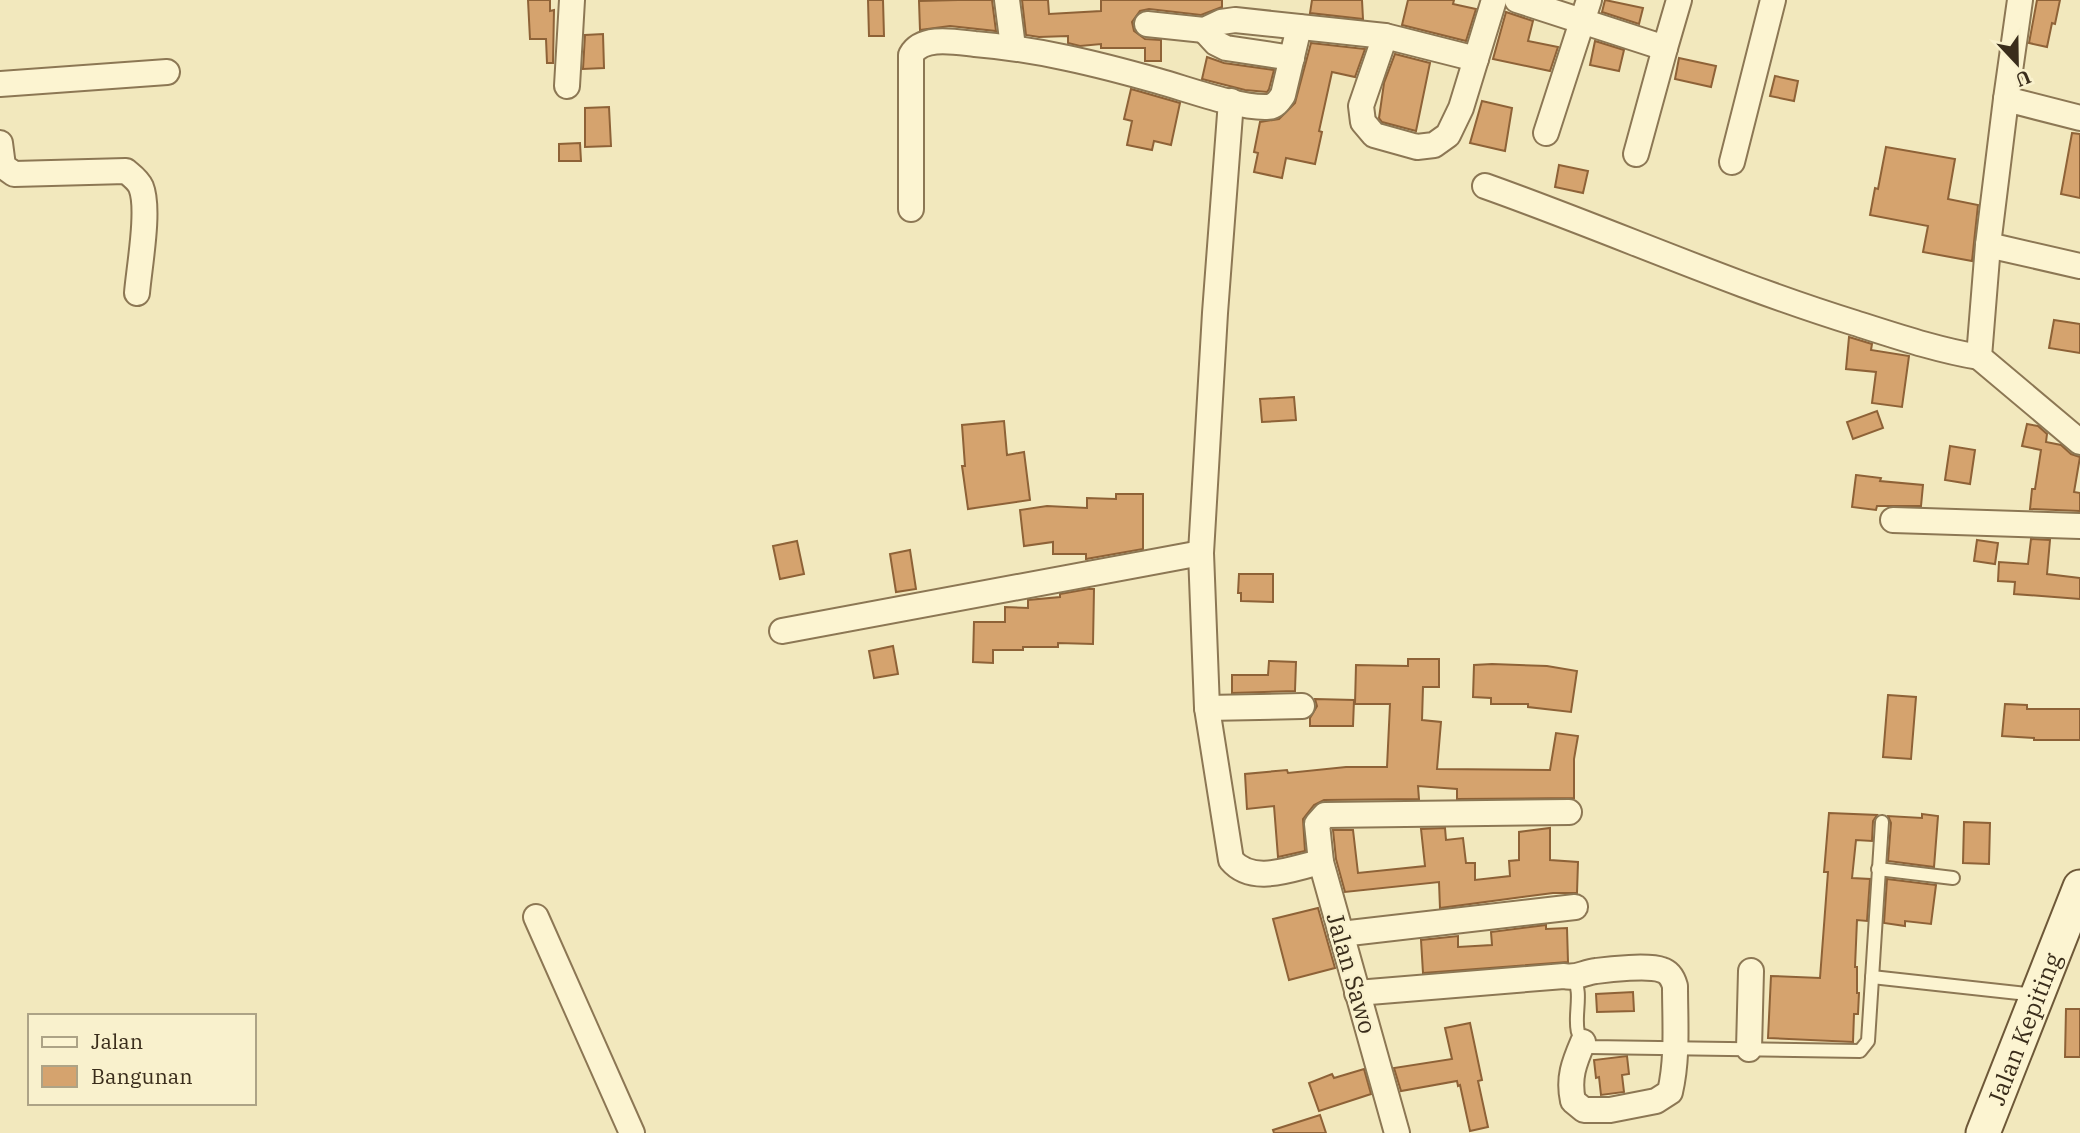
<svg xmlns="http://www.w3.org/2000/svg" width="2080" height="1133" font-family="'IBM Plex Serif',serif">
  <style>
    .building { fill: #d5a36e; stroke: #8e6237; stroke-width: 2 }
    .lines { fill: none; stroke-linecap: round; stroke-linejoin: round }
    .lane-casing { stroke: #8c7754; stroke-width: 16 }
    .street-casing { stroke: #8c7754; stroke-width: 28 }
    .secondary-casing { stroke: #6e5838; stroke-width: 37 }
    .lane { stroke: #fcf4d1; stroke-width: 12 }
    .street { stroke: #fcf4d1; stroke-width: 24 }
    .secondary { stroke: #fcf4d1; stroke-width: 33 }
    .labels { text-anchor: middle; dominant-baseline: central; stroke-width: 5; stroke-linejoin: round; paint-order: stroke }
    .street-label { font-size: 24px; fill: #3a2d1b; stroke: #f9f1cd }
  </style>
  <rect width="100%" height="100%" fill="#f2e8bd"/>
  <g class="building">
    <path d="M 528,0 L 550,0 L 550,11 L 554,10 L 553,63 L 547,63 L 546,39 L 530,39 Z"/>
    <path d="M 868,0 L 883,0 L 884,36 L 869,36 Z"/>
    <path d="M 958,0 L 992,0 L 996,31 L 950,26 L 920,30 L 919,1 Z"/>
    <path d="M 1022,0 L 1048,0 L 1049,14 L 1101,11 L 1101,0 L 1222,0 L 1222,7 L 1201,15 L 1149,9 L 1140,11 L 1132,22 L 1134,31 L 1145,39 L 1161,40 L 1161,61 L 1145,61 L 1145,48 L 1101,48 L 1101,44 L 1080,46 L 1068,43 L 1068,36 L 1039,37 L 1026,35 Z"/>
    <path d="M 1312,0 L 1362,0 L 1363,19 L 1310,13 Z"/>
    <path d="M 1408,0 L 1454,0 L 1453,4 L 1476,9 L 1466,41 L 1402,25 Z"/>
    <path d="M 1605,0 L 1643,8 L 1639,24 L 1602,12 Z"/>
    <path d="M 2037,0 L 2060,0 L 2055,24 L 2052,23 L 2047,47 L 2029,43 Z"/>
    <path d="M 1506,12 L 1533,21 L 1528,41 L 1558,47 L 1550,71 L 1493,59 Z"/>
    <path d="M 603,34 L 604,68 L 583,69 L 585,35 Z"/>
    <path d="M 1595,41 L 1624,50 L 1619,71 L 1590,65 Z"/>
    <path d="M 1311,43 L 1365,49 L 1355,77 L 1332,72 L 1319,131 L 1322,132 L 1315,164 L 1286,158 L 1282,178 L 1254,172 L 1258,153 L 1254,152 L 1260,122 L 1279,119 L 1295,103 Z"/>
    <path d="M 1395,54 L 1430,63 L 1416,131 L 1382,122 L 1379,118 L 1384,83 Z"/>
    <path d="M 1207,57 L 1224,63 L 1274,70 L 1269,89 L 1267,92 L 1245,90 L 1202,79 Z"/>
    <path d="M 1679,58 L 1716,66 L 1711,87 L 1675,79 Z"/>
    <path d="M 1775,76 L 1798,81 L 1794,101 L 1770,96 Z"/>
    <path d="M 1131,89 L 1180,103 L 1171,145 L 1154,141 L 1152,150 L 1127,145 L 1132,121 L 1124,119 Z"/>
    <path d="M 1482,101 L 1512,108 L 1505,151 L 1470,143 Z"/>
    <path d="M 609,107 L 611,146 L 585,147 L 585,108 Z"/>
    <path d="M 2072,133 L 2080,134 L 2080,198 L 2061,194 Z"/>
    <path d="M 580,143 L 581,161 L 559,161 L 559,144 Z"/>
    <path d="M 1886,147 L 1955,159 L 1948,199 L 1978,205 L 1972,261 L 1923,252 L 1928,226 L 1870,215 L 1875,188 L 1878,189 Z"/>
    <path d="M 1559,165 L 1588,171 L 1583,193 L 1555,187 Z"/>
    <path d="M 2054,320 L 2080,324 L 2080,353 L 2049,348 Z"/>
    <path d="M 1849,337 L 1872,344 L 1871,350 L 1909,356 L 1902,407 L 1872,403 L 1876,372 L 1846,369 Z"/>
    <path d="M 1294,397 L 1296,420 L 1262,422 L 1260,399 Z"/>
    <path d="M 1877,411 L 1883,428 L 1853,439 L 1847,422 Z"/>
    <path d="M 1004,421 L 1007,455 L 1024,452 L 1030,500 L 968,509 L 962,466 L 965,466 L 962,425 Z"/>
    <path d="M 2027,424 L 2038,426 L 2047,434 L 2046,442 L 2061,445 L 2071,454 L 2080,457 L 2074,492 L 2080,493 L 2080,511 L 2030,509 L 2032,489 L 2035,489 L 2041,450 L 2022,446 Z"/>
    <path d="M 1950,446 L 1975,450 L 1970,484 L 1945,480 Z"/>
    <path d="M 1856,475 L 1881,478 L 1880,481 L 1923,485 L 1921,506 L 1877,506 L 1876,510 L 1852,507 Z"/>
    <path d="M 1116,494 L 1143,494 L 1143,549 L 1086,559 L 1086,554 L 1053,554 L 1053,542 L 1024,546 L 1020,510 L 1047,506 L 1087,508 L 1087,498 L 1116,499 Z"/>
    <path d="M 2031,539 L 2050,540 L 2047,574 L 2080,578 L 2080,599 L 2014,594 L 2015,582 L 1998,581 L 1999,562 L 2028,564 Z"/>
    <path d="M 1977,540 L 1998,543 L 1995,564 L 1974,561 Z"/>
    <path d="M 797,541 L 804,574 L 780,579 L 773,546 Z"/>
    <path d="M 910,550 L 916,589 L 896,592 L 890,554 Z"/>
    <path d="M 1239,574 L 1273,574 L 1273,602 L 1241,601 L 1241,593 L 1238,593 Z"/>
    <path d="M 1088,589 L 1094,589 L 1093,644 L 1058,643 L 1058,647 L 1023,647 L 1023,650 L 993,650 L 993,663 L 973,662 L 974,622 L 1005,622 L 1005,607 L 1028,608 L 1028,600 L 1060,597 L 1060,594 Z"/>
    <path d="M 893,646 L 898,674 L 874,678 L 869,651 Z"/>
    <path d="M 1408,659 L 1439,659 L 1439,687 L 1423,687 L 1422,720 L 1441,722 L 1437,769 L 1550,770 L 1556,733 L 1578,736 L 1574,759 L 1574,798 L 1457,799 L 1457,789 L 1418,786 L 1419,799 L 1324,800 L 1314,805 L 1303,819 L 1305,851 L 1278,857 L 1274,806 L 1247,809 L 1245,774 L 1287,770 L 1288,773 L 1346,767 L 1387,767 L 1390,704 L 1355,704 L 1356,665 L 1408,666 Z"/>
    <path d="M 1269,661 L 1296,662 L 1295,691 L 1232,693 L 1232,675 L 1268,675 Z"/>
    <path d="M 1492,664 L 1547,666 L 1577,671 L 1571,712 L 1528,707 L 1528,704 L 1491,704 L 1491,698 L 1473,697 L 1474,665 Z"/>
    <path d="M 1888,695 L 1916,697 L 1911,759 L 1883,757 Z"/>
    <path d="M 1315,699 L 1354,700 L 1353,726 L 1310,726 L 1310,718 L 1317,706 Z"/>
    <path d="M 2005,704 L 2027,705 L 2027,709 L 2080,709 L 2080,740 L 2034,740 L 2034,738 L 2002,736 Z"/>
    <path d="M 1829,813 L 1877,815 L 1873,821 L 1872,841 L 1856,840 L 1852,878 L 1870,879 L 1867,921 L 1857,920 L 1855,967 L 1857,967 L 1857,993 L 1859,993 L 1858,1014 L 1854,1014 L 1853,1042 L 1768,1038 L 1771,976 L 1820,978 L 1828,872 L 1824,872 Z"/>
    <path d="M 1922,814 L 1938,816 L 1934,867 L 1888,861 L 1891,823 L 1888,816 L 1922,818 Z"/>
    <path d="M 1964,822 L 1990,823 L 1989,864 L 1963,863 Z"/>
    <path d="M 1445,828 L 1446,840 L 1463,838 L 1466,863 L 1475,863 L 1475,880 L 1510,876 L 1509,861 L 1519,860 L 1519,832 L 1550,828 L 1550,860 L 1578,862 L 1577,893 L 1553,893 L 1440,908 L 1439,882 L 1345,892 L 1336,859 L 1333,830 L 1353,830 L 1358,873 L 1425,866 L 1421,829 Z"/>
    <path d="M 1887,879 L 1936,885 L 1931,924 L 1905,921 L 1905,926 L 1884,923 Z"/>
    <path d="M 1318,908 L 1335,968 L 1289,980 L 1273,919 Z"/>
    <path d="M 1546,925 L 1546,929 L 1567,928 L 1568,962 L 1423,973 L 1421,940 L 1458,936 L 1458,947 L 1492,945 L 1491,932 Z"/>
    <path d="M 1633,992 L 1634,1011 L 1597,1012 L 1596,994 Z"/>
    <path d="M 2066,1009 L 2080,1009 L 2080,1057 L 2065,1057 Z"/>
    <path d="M 1470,1023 L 1482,1080 L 1478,1081 L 1488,1127 L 1470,1131 L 1460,1085 L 1458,1086 L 1457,1081 L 1401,1091 L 1394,1068 L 1452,1059 L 1445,1028 Z"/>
    <path d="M 1627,1056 L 1629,1074 L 1622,1075 L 1624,1092 L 1601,1095 L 1599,1077 L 1596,1078 L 1594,1060 Z"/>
    <path d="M 1364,1069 L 1371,1094 L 1319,1111 L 1309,1083 L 1332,1074 L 1334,1078 Z"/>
    <path d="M 1320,1115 L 1326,1133 L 1274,1133 L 1273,1130 Z"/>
  </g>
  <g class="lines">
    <defs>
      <g id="lane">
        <path d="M 1878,869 L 1953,878"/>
        <path d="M 1872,977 L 2037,995"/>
        <path d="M 1573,978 C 1587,997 1564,1034 1590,1047 L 1860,1051 L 1868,1041 L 1882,822"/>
      </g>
      <g id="street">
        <path d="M 1007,0 L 1013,47"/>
        <path d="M 1517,0 L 1665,48 L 1679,0"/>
        <path d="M 1147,24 L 1204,30 L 1221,22 L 1235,20 L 1385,36 L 1476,59"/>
        <path d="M 1204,30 L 1216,43 L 1226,48 L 1292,58"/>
        <path d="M 1385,36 L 1361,106 L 1363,122 L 1374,135 L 1417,147 L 1434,145 L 1448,135 L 1461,108 L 1494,0"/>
        <path d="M 0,84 L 167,72"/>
        <path d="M 567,86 L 572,0"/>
        <path d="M 2006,99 L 2020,0"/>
        <path d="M 1231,101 L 1215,313 L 1201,553 L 1207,708 L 1231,860 C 1253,886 1292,868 1321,862"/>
        <path d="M 2080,118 L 2006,99 L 1988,245 L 2080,266"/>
        <path d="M 1546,133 L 1589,0"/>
        <path d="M 0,143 L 3,166 L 14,174 L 126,171 C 132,176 138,180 141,187 C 150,209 139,268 137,293"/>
        <path d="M 1636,154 L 1665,48"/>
        <path d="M 1732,162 L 1773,0"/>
        <path d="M 1485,186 C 1609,230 1729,284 1855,323 C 1896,336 1937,350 1979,357"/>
        <path d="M 911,209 L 911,55 C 922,35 956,42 975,44 C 1037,49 1098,64 1158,81 C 1187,89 1238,108 1267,107 C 1275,107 1279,101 1283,95 L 1299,27"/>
        <path d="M 1988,245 L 1979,357 L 2080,442"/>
        <path d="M 1893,520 L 2080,526"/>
        <path d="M 782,631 L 1201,553"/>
        <path d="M 1207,708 L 1302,706"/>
        <path d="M 536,917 L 632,1133"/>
        <path d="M 1341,934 L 1575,907"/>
        <path d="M 1357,993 L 1564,976 C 1577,979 1584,972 1596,971 C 1610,969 1649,965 1662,970 C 1669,972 1673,979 1675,986 C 1675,1021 1678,1058 1670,1092 L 1656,1101 L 1610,1110 L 1584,1110 L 1573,1101 C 1568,1078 1574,1063 1583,1042"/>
        <path d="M 1749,1049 L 1751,971"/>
        <path d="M 1397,1133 L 1321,862 L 1317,824 L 1325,815 L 1569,812"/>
      </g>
      <g id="secondary">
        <path id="s1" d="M 1983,1133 L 2080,887"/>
      </g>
    </defs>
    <use href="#lane" class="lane-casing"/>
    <use href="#street" class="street-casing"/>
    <use href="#secondary" class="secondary-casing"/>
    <use href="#lane" class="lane"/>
    <use href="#street" class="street"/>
    <use href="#secondary" class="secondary"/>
  </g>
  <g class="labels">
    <g class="street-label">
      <text transform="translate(1352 973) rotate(74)">Jalan Sawo</text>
      <text stroke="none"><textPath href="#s1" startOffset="112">Jalan Kepiting</textPath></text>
    </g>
  </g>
  <rect x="28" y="1014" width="228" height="91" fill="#f9f1cd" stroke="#ada386" stroke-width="2"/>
  <rect x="42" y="1037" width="35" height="10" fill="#fcf4d1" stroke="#ada386" stroke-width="2"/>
  <text x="91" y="1049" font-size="21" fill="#3a2d1b">Jalan</text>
  <rect x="42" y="1066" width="35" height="21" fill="#d5a36e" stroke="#ada386" stroke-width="2"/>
  <text x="91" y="1084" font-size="21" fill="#3a2d1b">Bangunan</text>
  <g transform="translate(2017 63) rotate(158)" stroke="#f9f1cd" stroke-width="5" paint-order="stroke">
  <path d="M0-5L12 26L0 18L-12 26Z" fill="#3a2d1b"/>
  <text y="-10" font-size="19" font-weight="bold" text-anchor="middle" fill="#3a2d1b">U</text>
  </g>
</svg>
